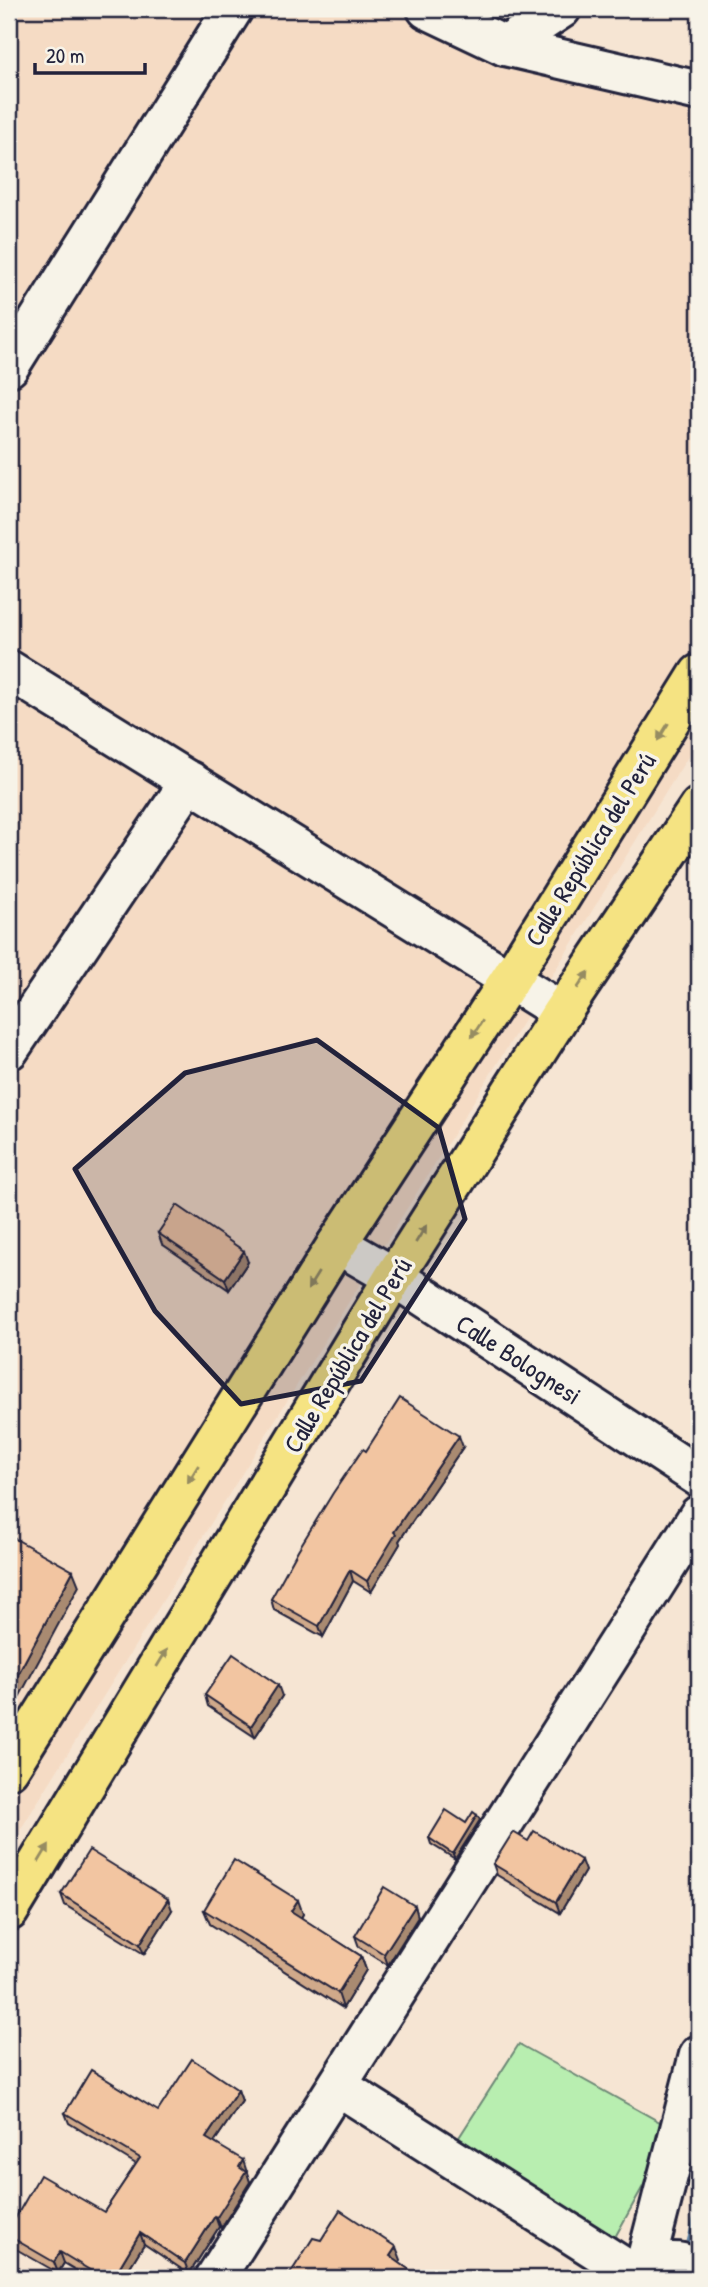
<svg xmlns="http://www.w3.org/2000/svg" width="708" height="2287" font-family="'Patrick Hand',sans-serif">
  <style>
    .built { fill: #f5dbc4 }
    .green { fill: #b8eeb0; stroke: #6d8876; stroke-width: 2 }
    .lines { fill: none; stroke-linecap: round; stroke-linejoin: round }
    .stream { stroke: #5f81a2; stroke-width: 10 }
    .minor-casing { stroke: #22223b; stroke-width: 44 }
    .major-casing { stroke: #22223b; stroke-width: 44 }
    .minor { stroke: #f7f3e8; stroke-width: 38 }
    .major { stroke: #f5e382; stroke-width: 38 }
    .wall { fill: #d0a98a; stroke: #22223b; stroke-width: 2 }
    .shaded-wall { fill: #a98a71; stroke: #22223b; stroke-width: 2 }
    .building { fill: #f2c5a1; stroke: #22223b; stroke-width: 2 }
    .oneway { fill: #968c62 }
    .marked { fill: #22223b; fill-opacity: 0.2; stroke: #22223b; stroke-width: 5; stroke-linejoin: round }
    .labels { text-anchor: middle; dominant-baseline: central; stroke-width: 7; stroke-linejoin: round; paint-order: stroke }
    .street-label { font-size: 26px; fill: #22223b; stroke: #f7f3e8 }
  </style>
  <rect width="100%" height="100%" fill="#f6e5d3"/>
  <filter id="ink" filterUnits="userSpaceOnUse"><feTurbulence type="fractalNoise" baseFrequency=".0143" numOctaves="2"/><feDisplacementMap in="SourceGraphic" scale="14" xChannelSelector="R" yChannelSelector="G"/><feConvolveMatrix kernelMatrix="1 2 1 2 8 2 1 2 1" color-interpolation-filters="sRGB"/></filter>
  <g filter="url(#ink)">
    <path class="built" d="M 9,9 L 433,9 L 699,84 L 699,739 L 9,1848 Z"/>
    <path class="green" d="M 519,2044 L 674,2130 L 614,2239 L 458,2139 Z"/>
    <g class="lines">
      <path class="stream" d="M 687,2259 L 699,2214"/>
      <defs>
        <g id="minor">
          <path d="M 427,9 L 505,46 L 699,91"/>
          <path d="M 505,46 L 561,9"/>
          <path d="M 9,367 L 233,9"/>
          <path d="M 9,670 L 562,1012"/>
          <path d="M 9,1050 L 190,781"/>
          <path d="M 337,1244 L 394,1277 L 699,1477"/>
          <path d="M 338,2086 L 639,2277 L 645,2265 C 665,2262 686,2256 699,2276"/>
          <path d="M 645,2265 L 699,2055"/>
          <path d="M 215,2278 L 699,1515"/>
        </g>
        <g id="major">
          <path d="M 9,1769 L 337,1244 L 510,979 L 699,674"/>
          <path d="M 9,1911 L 394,1277 L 562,1012 L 699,807"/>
        </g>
      </defs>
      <use href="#minor" class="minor-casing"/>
      <use href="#major" class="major-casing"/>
      <use href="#minor" class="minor"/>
      <use href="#major" class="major"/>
    </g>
    <g class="wall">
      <path d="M 158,1233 L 248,1262 L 229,1290 L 162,1244 Z"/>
      <path d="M 463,1447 L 399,1541 L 400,1544 L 371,1592 L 353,1581 L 323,1637 L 274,1610 L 271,1599 L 366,1451 Z"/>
      <path d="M 205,1695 L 282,1696 L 255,1737 L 208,1706 Z"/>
      <path d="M 480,1820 L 455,1859 L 431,1844 L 429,1838 L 466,1823 Z"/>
      <path d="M 528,1841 L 585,1871 L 560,1913 L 497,1875 L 493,1864 Z"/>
      <path d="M 61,1894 L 172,1910 L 144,1954 L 65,1905 Z"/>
      <path d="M 415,1906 L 418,1917 L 388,1965 L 359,1947 L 355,1936 Z"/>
      <path d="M 204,1910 L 303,1914 L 301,1918 L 361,1956 L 366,1970 L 343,2008 L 210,1924 Z"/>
      <path d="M 238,2090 L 242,2101 L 214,2142 L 247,2171 L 246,2172 L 250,2182 L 221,2228 L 219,2227 L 189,2274 L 144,2244 L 123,2278 L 89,2278 L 64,2263 L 58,2273 L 9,2245 L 9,2229 L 104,2212 L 136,2164 L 69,2123 L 65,2113 L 158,2111 Z"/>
    </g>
    <g class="shaded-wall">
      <path d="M 244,1251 L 248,1262 L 229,1290 L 225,1279 Z"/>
      <path d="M 459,1436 L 463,1447 L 399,1541 L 400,1544 L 371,1592 L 367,1581 L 394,1532 Z"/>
      <path d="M 350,1570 L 353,1581 L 323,1637 L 319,1626 Z"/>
      <path d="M 73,1571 L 79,1586 L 9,1716 L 9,1691 Z"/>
      <path d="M 278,1685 L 282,1696 L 255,1737 L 251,1726 Z"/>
      <path d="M 477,1815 L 480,1820 L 455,1859 L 453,1854 Z"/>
      <path d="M 581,1860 L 585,1871 L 560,1913 L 556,1902 Z"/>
      <path d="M 168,1899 L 172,1910 L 144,1954 L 140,1944 Z"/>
      <path d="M 298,1900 L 303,1914 L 296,1926 L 291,1911 Z"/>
      <path d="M 415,1906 L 418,1917 L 388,1965 L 384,1954 Z"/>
      <path d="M 361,1956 L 366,1970 L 343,2008 L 338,1993 Z"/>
      <path d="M 238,2090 L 242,2101 L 210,2148 L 206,2138 Z"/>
      <path d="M 243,2160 L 250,2182 L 221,2228 L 217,2217 L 239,2167 Z"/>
      <path d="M 215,2216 L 219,2227 L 189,2274 L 185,2263 Z"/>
      <path d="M 140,2233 L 144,2244 L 123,2278 L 113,2278 Z"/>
      <path d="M 396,2247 L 401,2260 L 395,2269 L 390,2256 Z"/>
      <path d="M 60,2252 L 64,2263 L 58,2273 L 54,2262 Z"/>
    </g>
    <g class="building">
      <path d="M 177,1205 L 244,1251 L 225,1279 L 158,1233 Z"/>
      <path d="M 400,1398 L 459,1436 L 394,1532 L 396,1534 L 367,1581 L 350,1570 L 319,1626 L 271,1599 L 298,1550 L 333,1493 L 363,1449 L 366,1451 Z"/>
      <path d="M 12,1537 L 73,1571 L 9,1691 L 9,1543 Z"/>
      <path d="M 233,1654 L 278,1685 L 251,1726 L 205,1695 Z"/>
      <path d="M 446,1810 L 466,1823 L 473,1812 L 477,1815 L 453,1854 L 429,1838 Z"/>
      <path d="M 534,1831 L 581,1860 L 556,1902 L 493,1864 L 513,1832 L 528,1841 Z"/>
      <path d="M 89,1850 L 168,1899 L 140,1944 L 61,1894 Z"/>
      <path d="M 234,1860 L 298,1900 L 291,1911 L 361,1956 L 338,1993 L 204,1910 Z"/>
      <path d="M 384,1887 L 415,1906 L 384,1954 L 355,1936 Z"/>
      <path d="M 192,2059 L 238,2090 L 206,2138 L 243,2160 L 239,2167 L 246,2172 L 217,2217 L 215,2216 L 185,2263 L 140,2233 L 113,2278 L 103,2278 L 60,2252 L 54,2262 L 9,2236 L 9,2229 L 40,2175 L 104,2212 L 140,2158 L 65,2113 L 91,2070 L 158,2111 Z"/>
      <path d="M 340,2210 L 396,2247 L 390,2256 L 421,2278 L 290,2278 L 288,2277 L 313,2238 L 321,2240 Z"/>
    </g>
    <defs><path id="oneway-solid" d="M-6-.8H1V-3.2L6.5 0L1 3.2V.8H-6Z" transform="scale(1.75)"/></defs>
    <g class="oneway">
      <use href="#oneway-solid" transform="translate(663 732) rotate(122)"/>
      <use href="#oneway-solid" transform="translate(583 980) rotate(-56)"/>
      <use href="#oneway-solid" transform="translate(477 1029) rotate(123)"/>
      <use href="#oneway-solid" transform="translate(421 1234) rotate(-58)"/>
      <use href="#oneway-solid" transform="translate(313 1281) rotate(122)"/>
      <use href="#oneway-solid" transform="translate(193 1474) rotate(122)"/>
      <use href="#oneway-solid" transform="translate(162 1658) rotate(-59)"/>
      <use href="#oneway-solid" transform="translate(44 1853) rotate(-59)"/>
    </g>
  </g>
  <path class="marked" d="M 317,1040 L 439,1128 L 465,1219 L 361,1381 L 241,1404 L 155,1311 L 75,1169 L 185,1073 Z"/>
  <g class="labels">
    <g class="street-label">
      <text transform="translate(590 849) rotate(-58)">Calle República del Perú</text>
      <text transform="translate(347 1355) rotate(-59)">Calle República del Perú</text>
      <text transform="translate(519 1359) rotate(33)">Calle Bolognesi</text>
    </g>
  </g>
  <rect width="708" height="2287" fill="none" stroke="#f7f3e8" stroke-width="35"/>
  <rect x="18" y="18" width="673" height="2252" fill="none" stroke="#22223b" stroke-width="2.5" filter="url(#ink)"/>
  <path d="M35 63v10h110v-10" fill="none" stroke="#22223b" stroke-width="3.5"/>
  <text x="46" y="63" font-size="21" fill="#22223b" stroke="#f7f3e8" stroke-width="5" paint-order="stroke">20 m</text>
</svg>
